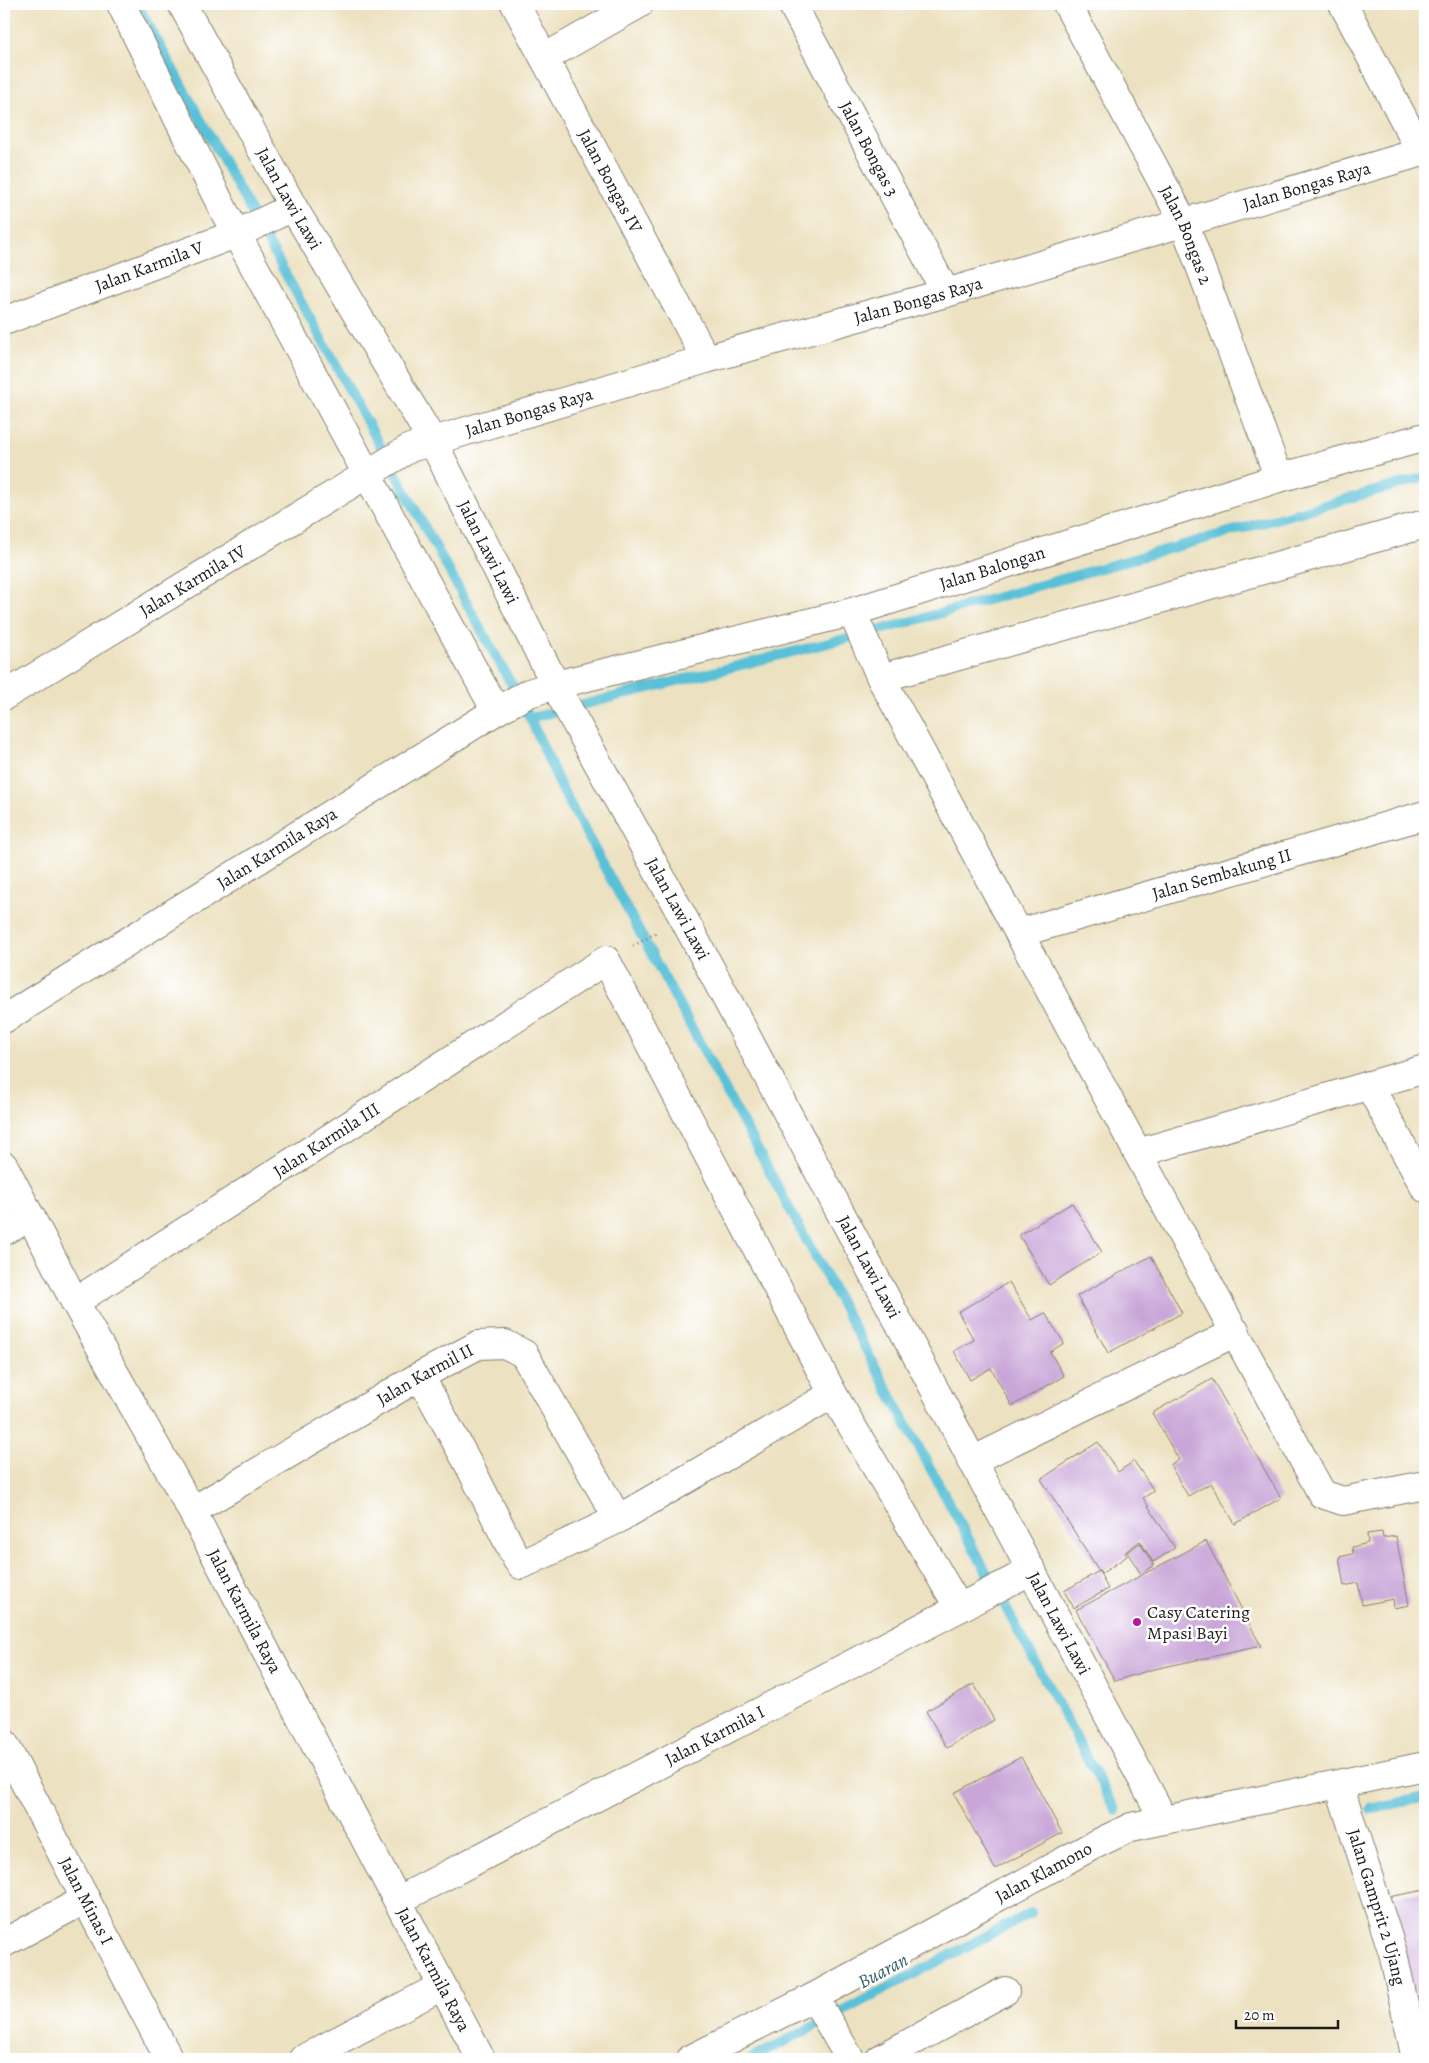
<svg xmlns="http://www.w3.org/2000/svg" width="1429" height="2063" font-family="Alegreya,serif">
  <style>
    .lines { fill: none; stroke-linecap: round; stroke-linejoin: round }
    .stream { stroke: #59c0d7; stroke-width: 10 }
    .building { fill: #c9a5d8 }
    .minor-casing { stroke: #847e6e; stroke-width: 30 }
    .path { stroke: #847e6e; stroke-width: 3; stroke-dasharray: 1 4; stroke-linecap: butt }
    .minor { stroke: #fff; stroke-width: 28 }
    .poi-dot { fill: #b5179e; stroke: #fff; stroke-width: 2 }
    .labels { text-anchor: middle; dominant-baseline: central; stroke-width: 5; stroke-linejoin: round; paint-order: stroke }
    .street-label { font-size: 18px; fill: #1c1c1c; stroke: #fff }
    .poi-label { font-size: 18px; fill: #1c1c1c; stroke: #fff; text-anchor: start }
    .water-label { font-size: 19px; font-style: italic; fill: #345e67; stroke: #fff }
  </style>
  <rect width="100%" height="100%" fill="#fff"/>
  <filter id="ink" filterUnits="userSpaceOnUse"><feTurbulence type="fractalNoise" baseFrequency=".02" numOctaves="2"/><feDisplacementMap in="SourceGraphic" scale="10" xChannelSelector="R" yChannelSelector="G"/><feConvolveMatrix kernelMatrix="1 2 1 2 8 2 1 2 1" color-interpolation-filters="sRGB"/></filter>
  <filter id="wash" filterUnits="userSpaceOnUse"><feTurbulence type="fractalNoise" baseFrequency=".0096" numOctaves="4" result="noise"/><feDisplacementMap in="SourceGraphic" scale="20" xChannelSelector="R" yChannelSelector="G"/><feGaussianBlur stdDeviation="1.12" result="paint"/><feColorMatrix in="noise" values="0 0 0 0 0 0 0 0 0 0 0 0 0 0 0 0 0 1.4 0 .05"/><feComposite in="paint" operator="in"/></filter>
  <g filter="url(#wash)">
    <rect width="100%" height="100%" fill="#ece1c0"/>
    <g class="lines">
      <g class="stream">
        <path d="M 137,4 L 530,718 L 561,787 L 1116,1811"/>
        <path d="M 530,718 L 884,629 L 1425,477"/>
        <path d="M 1371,1809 L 1425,1797"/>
        <path d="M 751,2059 L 1031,1913"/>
      </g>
    </g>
    <g id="blocks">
      <g class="building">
        <path d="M 1072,1203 L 1102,1252 L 1049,1285 L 1019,1235 Z"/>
        <path d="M 1151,1256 L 1182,1313 L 1108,1353 L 1077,1296 Z"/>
        <path d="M 1009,1282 L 1032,1320 L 1045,1313 L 1064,1343 L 1050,1352 L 1064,1376 L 1012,1406 L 991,1368 L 970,1380 L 954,1351 L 974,1340 L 958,1312 Z"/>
        <path d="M 1212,1379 L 1281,1498 L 1235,1524 L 1211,1483 L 1188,1496 L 1170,1465 L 1179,1460 L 1152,1413 Z"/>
        <path d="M 1098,1442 L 1118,1472 L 1134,1461 L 1154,1491 L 1143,1498 L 1175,1548 L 1153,1562 L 1140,1541 L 1125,1552 L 1127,1556 L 1101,1574 L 1041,1479 Z"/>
        <path d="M 1382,1532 L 1383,1538 L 1396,1536 L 1409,1605 L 1394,1608 L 1393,1599 L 1362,1605 L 1358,1583 L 1344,1586 L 1339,1557 L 1353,1554 L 1352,1547 L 1368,1543 L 1367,1534 Z"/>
        <path d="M 1206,1541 L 1261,1646 L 1150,1670 L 1115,1681 L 1076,1610 Z"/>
        <path d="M 1140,1543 L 1154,1565 L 1141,1574 L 1127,1552 Z"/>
        <path d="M 1099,1571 L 1108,1589 L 1074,1608 L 1064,1591 Z"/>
        <path d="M 974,1684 L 994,1720 L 947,1748 L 926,1711 Z"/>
        <path d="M 1021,1757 L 1062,1833 L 995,1869 L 954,1793 Z"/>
        <path d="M 1425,1890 L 1425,2051 L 1388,1897 Z"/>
      </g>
    </g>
  </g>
  <g filter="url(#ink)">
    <use href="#blocks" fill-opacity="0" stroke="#847e6e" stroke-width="1"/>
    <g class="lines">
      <defs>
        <g id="minor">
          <path d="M 121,4 L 224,211 L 496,711"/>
          <path id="s1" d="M 182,4 L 293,207 L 433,442 L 562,698 L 684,919 L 1164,1820"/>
          <path id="s2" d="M 515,4 L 706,359"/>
          <path id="s3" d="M 792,4 L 946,293"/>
          <path id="s4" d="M 1067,4 L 1184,223 L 1279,478"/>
          <path d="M 1343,4 L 1421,152"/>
          <path d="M 544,58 L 639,4"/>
          <path id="s5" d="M 4,321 L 241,232 L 293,207"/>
          <path d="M 852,612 L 881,678 L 1322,1494 L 1343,1501 L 1425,1485"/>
          <path d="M 881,678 L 1425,524"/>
          <path id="s6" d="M 4,696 L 410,448 L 706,359 L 946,293 L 1425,151"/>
          <path id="s7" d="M 1019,933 L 1425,815"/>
          <path id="s8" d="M 4,1019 L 496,711 L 529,693 L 555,685 L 852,612 L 1279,478 L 1425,437"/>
          <path d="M 1369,1085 L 1425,1188"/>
          <path d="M 1138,1153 L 1425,1069"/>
          <path id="s9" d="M 4,1166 L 75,1302 L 192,1511 L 481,2059"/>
          <path d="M 4,1231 L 31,1217"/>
          <path id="s10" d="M 75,1302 L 606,960 L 833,1394 L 959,1608"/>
          <path d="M 420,1376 L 469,1465 L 517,1560 L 521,1565 L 618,1519 L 833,1394"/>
          <path d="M 972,1461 L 1236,1332"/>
          <path id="s11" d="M 192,1511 L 420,1376 L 478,1345 L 505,1344 L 524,1354 L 618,1519"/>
          <path id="s12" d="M 4,1743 L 169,2059"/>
          <path id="s13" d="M 1339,1785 L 1393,1953 L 1416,2059"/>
          <path id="s14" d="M 399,1900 L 1032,1570"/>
          <path d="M 4,1943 L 86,1899"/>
          <path d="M 814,1997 L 850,2059"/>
          <path d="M 303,2059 L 442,1986"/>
          <path id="s15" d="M 691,2059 L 814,1997 L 1090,1847 L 1131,1827 L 1425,1766"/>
          <path d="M 880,2059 L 1005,1991"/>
        </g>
      </defs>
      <use href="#minor" class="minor-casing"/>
      <path class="path" d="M 633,946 L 656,933"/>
      <use href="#minor" class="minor"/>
    </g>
  </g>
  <circle class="poi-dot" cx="1137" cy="1622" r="5"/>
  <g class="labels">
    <g class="street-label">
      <text stroke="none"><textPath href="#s3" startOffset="164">Jalan Bongas 3</textPath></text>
      <text stroke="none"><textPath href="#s2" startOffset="201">Jalan Bongas IV</textPath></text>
      <text stroke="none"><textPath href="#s6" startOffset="1410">Jalan Bongas Raya</textPath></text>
      <text stroke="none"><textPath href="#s1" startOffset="222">Jalan Lawi Lawi</textPath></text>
      <text stroke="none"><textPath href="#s4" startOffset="260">Jalan Bongas 2</textPath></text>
      <text stroke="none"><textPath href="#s5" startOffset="155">Jalan Karmila V</textPath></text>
      <text stroke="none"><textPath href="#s6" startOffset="1005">Jalan Bongas Raya</textPath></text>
      <text stroke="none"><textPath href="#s6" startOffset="600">Jalan Bongas Raya</textPath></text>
      <text stroke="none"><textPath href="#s1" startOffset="628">Jalan Lawi Lawi</textPath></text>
      <text stroke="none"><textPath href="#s8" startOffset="1098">Jalan Balongan</textPath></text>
      <text stroke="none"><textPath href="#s6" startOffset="221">Jalan Karmila IV</textPath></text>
      <text stroke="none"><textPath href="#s8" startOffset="322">Jalan Karmila Raya</textPath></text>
      <text stroke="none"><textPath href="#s7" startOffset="211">Jalan Sembakung II</textPath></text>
      <text stroke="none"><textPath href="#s1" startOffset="1032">Jalan Lawi Lawi</textPath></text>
      <text stroke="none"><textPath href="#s10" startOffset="299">Jalan Karmila III</textPath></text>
      <text stroke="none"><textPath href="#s1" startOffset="1438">Jalan Lawi Lawi</textPath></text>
      <text stroke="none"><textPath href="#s11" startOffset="270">Jalan Karmil II</textPath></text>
      <text stroke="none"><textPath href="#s9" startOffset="506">Jalan Karmila Raya</textPath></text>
      <text stroke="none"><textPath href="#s1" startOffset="1842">Jalan Lawi Lawi</textPath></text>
      <text stroke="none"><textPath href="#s14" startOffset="356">Jalan Karmila I</textPath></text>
      <text stroke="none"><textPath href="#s15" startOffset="399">Jalan Klamono</textPath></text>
      <text stroke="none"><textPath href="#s12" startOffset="178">Jalan Minas I</textPath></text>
      <text stroke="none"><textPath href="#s13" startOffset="128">Jalan Gamprit 2 Ujang</textPath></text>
      <text stroke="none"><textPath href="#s9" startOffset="911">Jalan Karmila Raya</textPath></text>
    </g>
    <g class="poi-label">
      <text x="1147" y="1612">Casy Catering<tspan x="1147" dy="21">Mpasi Bayi</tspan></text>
    </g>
    <g class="water-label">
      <text transform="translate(883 1971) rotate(-28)">Buaran</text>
    </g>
  </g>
  <rect width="1429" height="2063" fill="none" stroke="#fff" stroke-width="20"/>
  <path d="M1236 2020v8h102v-8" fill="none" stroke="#1c1c1c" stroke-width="2.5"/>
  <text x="1244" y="2020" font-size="15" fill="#1c1c1c" stroke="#ffffff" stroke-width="4" paint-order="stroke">20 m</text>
</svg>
